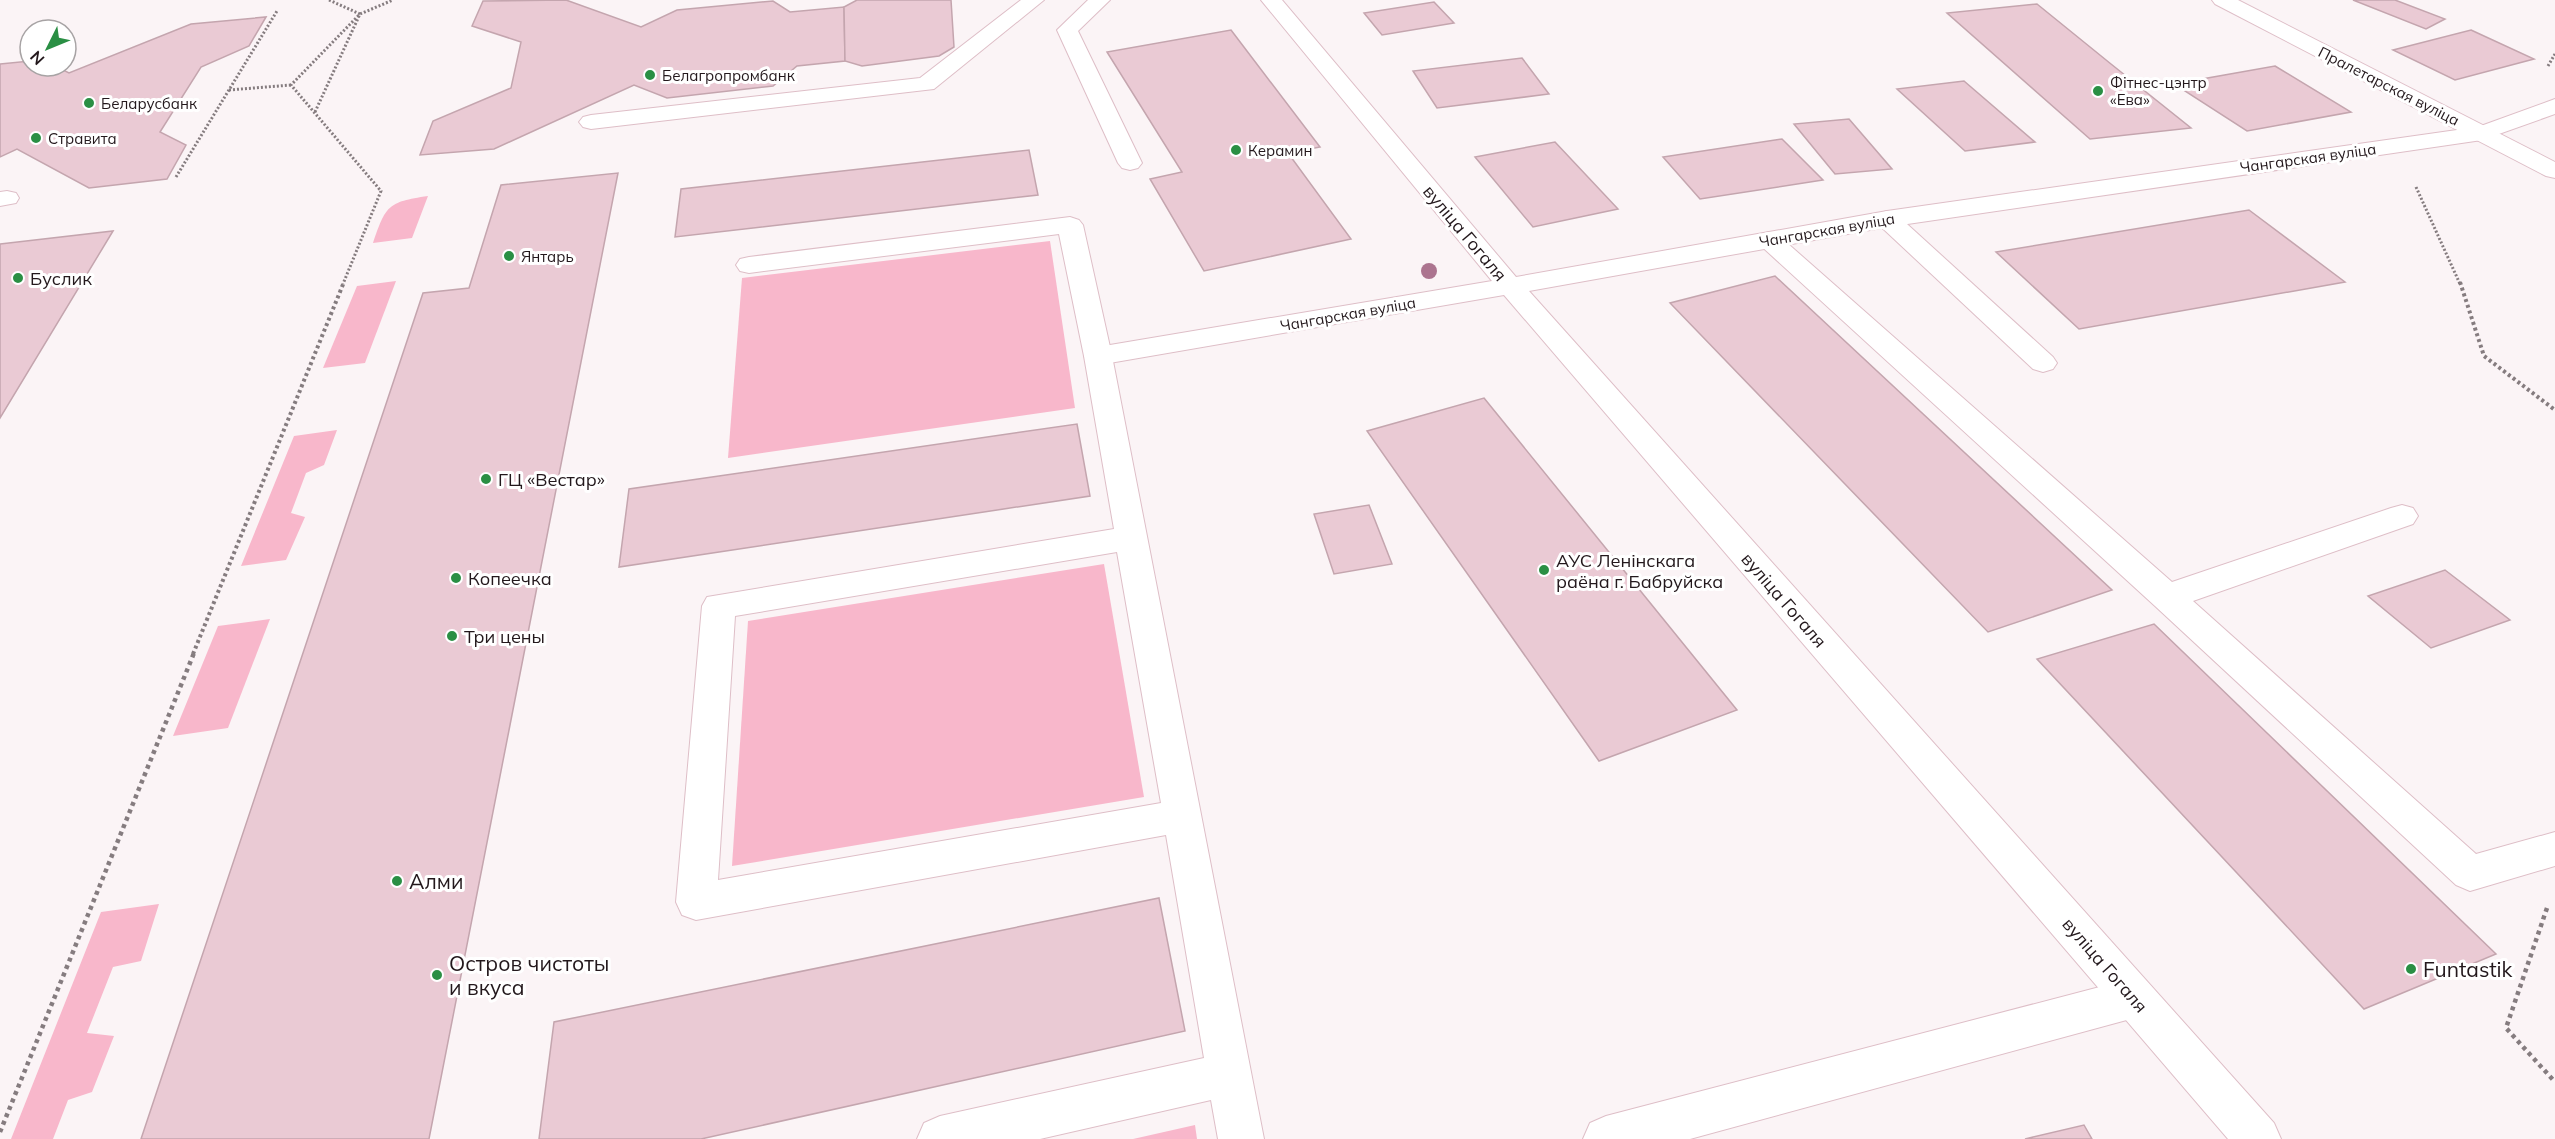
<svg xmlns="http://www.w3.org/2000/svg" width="2555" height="1139" font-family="Mulish,sans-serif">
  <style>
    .green { fill: #f8b7cb }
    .building { fill: #eacad4; stroke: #c4a5ae; stroke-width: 1.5 }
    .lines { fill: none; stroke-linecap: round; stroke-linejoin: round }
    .lane-casing { stroke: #debec7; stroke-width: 2 }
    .street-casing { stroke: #debec7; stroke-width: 2 }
    .secondary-casing { stroke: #debec7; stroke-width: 2 }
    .path-far2 { stroke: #857c7f; stroke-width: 3; stroke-dasharray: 2 2; stroke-linecap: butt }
    .path-far1 { stroke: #857c7f; stroke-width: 4; stroke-dasharray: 3 3; stroke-linecap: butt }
    .path { stroke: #857c7f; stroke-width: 4.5; stroke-dasharray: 4 4; stroke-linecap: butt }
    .lane { fill: #fff; fill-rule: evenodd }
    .street { fill: #fff; fill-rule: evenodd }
    .secondary { fill: #fff; fill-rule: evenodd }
    .tree { fill: #ac748f }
    .poi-dot { fill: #2a8f44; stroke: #fff; stroke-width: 2 }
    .labels { text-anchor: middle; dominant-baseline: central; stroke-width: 6; stroke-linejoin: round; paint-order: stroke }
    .far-poi-label { font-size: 15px; fill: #23181c; stroke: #fff; text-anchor: start }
    .far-street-label { font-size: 15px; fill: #23181c; stroke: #fff }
    .street-label { font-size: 18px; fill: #23181c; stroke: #fff }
    .poi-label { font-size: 18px; fill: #23181c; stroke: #fff; text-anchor: start }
    .near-poi-label { font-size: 21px; fill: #23181c; stroke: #fff; text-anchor: start }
  </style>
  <rect width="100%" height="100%" fill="#fbf4f6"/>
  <g class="green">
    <path d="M 428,196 L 412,238 L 373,243 C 386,206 387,202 428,196 Z"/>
    <path d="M 1050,241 L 1075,408 L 728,458 L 742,278 Z"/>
    <path d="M 396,281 L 365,363 L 323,368 L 357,286 Z"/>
    <path d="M 337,430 L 324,465 L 306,473 L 291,513 L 305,517 L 286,560 L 241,566 L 294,436 Z"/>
    <path d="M 1104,564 L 1144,797 L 732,866 L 748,621 Z"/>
    <path d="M 270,619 L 228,728 L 173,736 L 218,626 Z"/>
    <path d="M 159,904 L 141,961 L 113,967 L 87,1033 L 114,1036 L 92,1092 L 68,1100 L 53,1139 L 11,1139 L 101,912 Z"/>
    <path d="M 1195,1125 L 1197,1139 L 1133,1139 Z"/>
  </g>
  <g class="building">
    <path d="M 566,0 L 641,27 L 677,10 L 773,1 L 790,12 L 844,7 L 845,61 L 797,66 L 773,86 L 667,98 L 634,85 L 494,149 L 420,155 L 433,121 L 511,88 L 521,42 L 472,26 L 483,1 Z"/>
    <path d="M 857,0 L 951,0 L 954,47 L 939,56 L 862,66 L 845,61 L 844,7 Z"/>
    <path d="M 2353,0 L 2395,0 L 2445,19 L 2426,29 Z"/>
    <path d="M 1434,2 L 1454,23 L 1382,35 L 1364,13 Z"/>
    <path d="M 2037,4 L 2111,64 L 2191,128 L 2090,139 L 1947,13 Z"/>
    <path d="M 266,17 L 249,46 L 201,67 L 160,132 L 186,145 L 167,179 L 89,188 L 17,149 L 0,157 L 0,64 L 30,61 L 30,66 L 55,66 L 69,73 L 191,24 Z"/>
    <path d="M 1231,30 L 1320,147 L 1288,153 L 1351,239 L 1204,271 L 1150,179 L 1182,172 L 1107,52 Z"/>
    <path d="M 2471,30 L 2534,59 L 2455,80 L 2393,50 Z"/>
    <path d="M 1522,58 L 1549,94 L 1437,108 L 1413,71 Z"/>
    <path d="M 2275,66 L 2351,112 L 2247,131 L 2174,84 Z"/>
    <path d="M 1964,81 L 2035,142 L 1965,151 L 1897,89 Z"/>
    <path d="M 1849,119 L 1892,169 L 1835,174 L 1794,124 Z"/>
    <path d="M 1782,139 L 1823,180 L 1700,199 L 1663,157 Z"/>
    <path d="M 1555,142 L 1618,209 L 1533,227 L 1475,157 Z"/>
    <path d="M 1029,150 L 1038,195 L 675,237 L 681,189 Z"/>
    <path d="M 618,173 L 429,1139 L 141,1139 L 423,293 L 469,288 L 501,185 Z"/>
    <path d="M 2249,210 L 2345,282 L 2079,329 L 1996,252 Z"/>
    <path d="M 113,231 L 0,418 L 0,244 Z"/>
    <path d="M 1775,276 L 2112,590 L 1988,632 L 1670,303 Z"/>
    <path d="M 1484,398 L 1737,710 L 1599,761 L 1367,431 Z"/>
    <path d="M 1077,424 L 1090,496 L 619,567 L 629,489 Z"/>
    <path d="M 1369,505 L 1392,564 L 1334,574 L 1314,514 Z"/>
    <path d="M 2445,570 L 2510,620 L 2431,648 L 2368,596 Z"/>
    <path d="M 2154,624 L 2496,954 L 2364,1009 L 2037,659 Z"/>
    <path d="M 1159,898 L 1185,1031 L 701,1139 L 539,1139 L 554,1022 Z"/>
    <path d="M 2084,1125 L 2092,1139 L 2025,1139 Z"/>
  </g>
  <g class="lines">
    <defs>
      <g id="lane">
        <path d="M 1021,0 L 1044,0 L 934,89 L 591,129 L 583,127 L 579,122 L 583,117 L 591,115 L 920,78 Z"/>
        <path d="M 1088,0 L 1110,0 L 1078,31 L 1142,163 L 1138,168 L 1130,170 L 1122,168 L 1118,163 L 1057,30 Z"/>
        <path d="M 7,191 L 16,193 L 19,198 L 16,203 L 0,206 L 0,192 Z"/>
        <path d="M 1887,211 L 1896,214 L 2053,357 L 2057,363 L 2053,369 L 2043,372 L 2033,369 L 1878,224 L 1874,219 L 1878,214 Z"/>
        <path d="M 1070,217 L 1079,220 L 1083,225 L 1112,356 L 1264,1139 L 1218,1139 L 1211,1100 L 1040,1139 L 917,1139 L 924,1123 L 940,1116 L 1204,1058 L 1166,835 L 696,920 L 682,915 L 676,902 L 702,606 L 707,597 L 1114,529 L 1084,356 L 1059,234 L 749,273 L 740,271 L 736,265 L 740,259 L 749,257 ZM 1117,552 L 1161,803 L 718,880 L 735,616 Z"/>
        <path d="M 1769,232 L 1778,235 L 2172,582 L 2391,508 L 2402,505 L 2413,508 L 2418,516 L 2413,524 L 2193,601 L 2476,854 L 2555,832 L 2555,866 L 2470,891 L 2456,885 L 2155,606 L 1760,245 L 1756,240 L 1760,235 Z"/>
        <path d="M 2134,978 L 2149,984 L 2155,998 L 2149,1012 L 2134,1018 L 1690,1139 L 1583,1139 L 1590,1123 L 1606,1116 Z"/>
      </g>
      <path id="street" d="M 1261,0 L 1282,0 L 1516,277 L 1887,211 L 2478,127 L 2555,99 L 2555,114 L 2482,140 L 1887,227 L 1529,291 L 2274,1123 L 2281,1139 L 2228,1139 L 1504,295 L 1098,365 L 1088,362 L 1084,356 L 1088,350 L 1098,347 L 1492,281 Z"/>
      <path id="secondary" d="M 2212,0 L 2238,0 L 2555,162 L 2555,178 L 2546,176 L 2215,4 Z"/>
    </defs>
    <use href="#lane" class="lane-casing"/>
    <use href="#street" class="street-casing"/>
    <use href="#secondary" class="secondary-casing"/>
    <g class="path-far2">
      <path d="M 329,0 L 360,14 L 291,85 L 381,191 L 343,284"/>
      <path d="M 2548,66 L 2555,54"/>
      <path d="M 229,90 L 291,85"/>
      <path d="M 315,112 L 360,14 L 393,0"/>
      <path d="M 176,177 L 277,11"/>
      <path d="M 2416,187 L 2460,284"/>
    </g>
    <g class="path-far1">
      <path d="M 2460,282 L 2484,356 L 2555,410"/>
      <path d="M 193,654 L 344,282"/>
    </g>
    <g class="path">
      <path d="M 2547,908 L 2506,1028 L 2555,1082"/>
      <path d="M 0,1132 L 194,653"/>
    </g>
    <use href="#lane" class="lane"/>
    <use href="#street" class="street"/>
    <use href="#secondary" class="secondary"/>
  </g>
  <circle class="tree" cx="1429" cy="271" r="8"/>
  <g class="poi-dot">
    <circle cx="650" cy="75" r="6"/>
    <circle cx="2098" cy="91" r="6"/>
    <circle cx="89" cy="103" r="6"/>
    <circle cx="36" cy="138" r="6"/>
    <circle cx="1236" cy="150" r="6"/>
    <circle cx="509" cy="256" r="6"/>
    <circle cx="18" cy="278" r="6"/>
    <circle cx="486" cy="479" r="6"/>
    <circle cx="1544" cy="570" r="6"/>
    <circle cx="456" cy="578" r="6"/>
    <circle cx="452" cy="636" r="6"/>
    <circle cx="397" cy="881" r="6"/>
    <circle cx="2411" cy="969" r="6"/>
    <circle cx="437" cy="975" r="6"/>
  </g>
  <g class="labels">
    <g class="far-poi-label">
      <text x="662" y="75">Белагропромбанк</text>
      <text x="2110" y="82">Фітнес-цэнтр<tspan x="2110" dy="17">«Ева»</tspan></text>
      <text x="101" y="103">Беларусбанк</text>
      <text x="48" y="138">Стравита</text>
      <text x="1248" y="150">Керамин</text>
      <text x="521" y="256">Янтарь</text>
    </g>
    <g class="far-street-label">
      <text transform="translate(2389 86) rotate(27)">Пралетарская вуліца</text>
      <text transform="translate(2308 158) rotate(-8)">Чангарская вуліца</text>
      <text transform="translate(1827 230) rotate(-10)">Чангарская вуліца</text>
      <text transform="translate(1348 314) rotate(-10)">Чангарская вуліца</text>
    </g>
    <g class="street-label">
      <text transform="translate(1465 233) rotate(50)">вуліца Гогаля</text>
      <text transform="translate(1784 600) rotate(49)">вуліца Гогаля</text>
      <text transform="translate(2105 965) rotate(49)">вуліца Гогаля</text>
    </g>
    <g class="poi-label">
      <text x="30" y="278">Буслик</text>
      <text x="498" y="479">ГЦ «Вестар»</text>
      <text x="1556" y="560">АУС Ленінскага<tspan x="1556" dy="21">раёна г. Бабруйска</tspan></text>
      <text x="468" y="578">Копеечка</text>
      <text x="464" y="636">Три цены</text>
    </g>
    <g class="near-poi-label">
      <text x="409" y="881">Алми</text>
      <text x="449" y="963">Остров чистоты<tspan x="449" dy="24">и вкуса</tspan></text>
      <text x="2423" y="969">Funtastik</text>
    </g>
  </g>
  <g transform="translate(48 48) rotate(227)"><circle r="28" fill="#ffffff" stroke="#a7a3a4" stroke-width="1.5"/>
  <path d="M0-4.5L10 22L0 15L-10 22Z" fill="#2a8f44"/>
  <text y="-9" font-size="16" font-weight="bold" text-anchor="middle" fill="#23181c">N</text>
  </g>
</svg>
